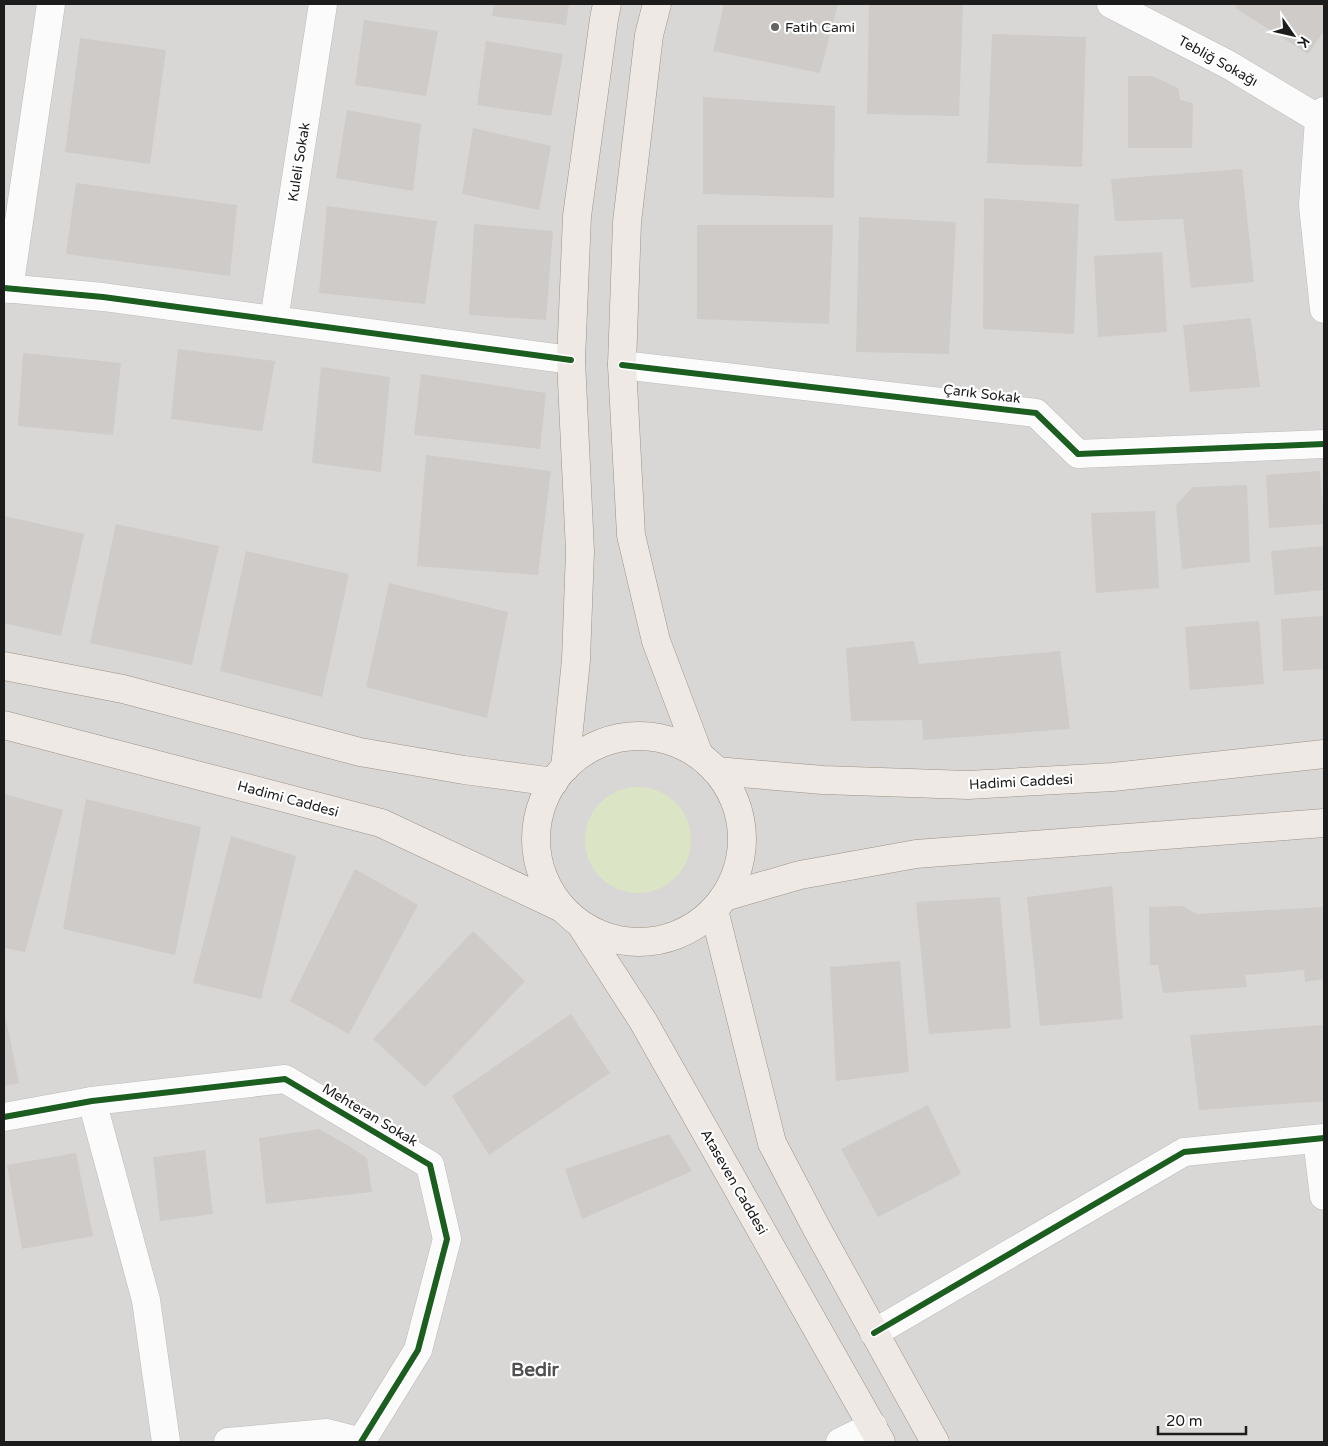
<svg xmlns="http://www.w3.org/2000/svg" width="1328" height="1446" font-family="'Varela Round',sans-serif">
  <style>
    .residential { fill: #d9d7d6 }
    .grass { fill: #dbe4c5 }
    .building { fill: #cecbc9 }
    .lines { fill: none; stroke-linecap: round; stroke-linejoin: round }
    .minor-casing { stroke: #bdbcbb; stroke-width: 29 }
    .major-casing { stroke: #9d9184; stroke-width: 29 }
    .minor { stroke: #fcfbfb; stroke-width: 28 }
    .major { stroke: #eee9e4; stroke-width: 28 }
    .cycleway-casing { stroke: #fff; stroke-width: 9 }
    .cycleway { stroke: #1b5e20; stroke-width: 6 }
    .poi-dot { fill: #646362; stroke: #fff; stroke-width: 2 }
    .labels { text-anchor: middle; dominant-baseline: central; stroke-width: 4.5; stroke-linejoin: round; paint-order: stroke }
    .poi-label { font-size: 14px; fill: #1c1c1c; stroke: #fff; text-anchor: start }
    .street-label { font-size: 14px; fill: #1c1c1c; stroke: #fff }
    .district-label { font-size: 19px; font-weight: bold; fill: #4f4f4f; stroke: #fff }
  </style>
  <rect width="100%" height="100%" fill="#eae7e4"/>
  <rect class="residential" x="4" y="4" width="1320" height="1438"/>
  <circle class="grass" cx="638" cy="840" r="53"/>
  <g class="building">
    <path d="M 494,4 L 569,4 L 566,25 L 492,16 Z"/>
    <path d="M 724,4 L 838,4 L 820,73 L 713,51 Z"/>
    <path d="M 869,4 L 963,4 L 959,116 L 867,114 Z"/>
    <path d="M 1238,4 L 1324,4 L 1324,31 L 1308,54 L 1235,8 Z"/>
    <path d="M 364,20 L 438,31 L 426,96 L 355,85 Z"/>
    <path d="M 992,34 L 1086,37 L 1082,167 L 987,163 Z"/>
    <path d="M 80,38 L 166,50 L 150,164 L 65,152 Z"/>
    <path d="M 486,41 L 563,54 L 551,116 L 477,105 Z"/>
    <path d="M 1128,76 L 1152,76 L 1178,88 L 1180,100 L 1193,103 L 1192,148 L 1128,148 Z"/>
    <path d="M 703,97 L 835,106 L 834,198 L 703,194 Z"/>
    <path d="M 347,110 L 421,124 L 413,191 L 336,178 Z"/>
    <path d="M 473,128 L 551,146 L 539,210 L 462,194 Z"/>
    <path d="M 1242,169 L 1254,282 L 1191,288 L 1183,219 L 1115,221 L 1111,179 Z"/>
    <path d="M 76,183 L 237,205 L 230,276 L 66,254 Z"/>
    <path d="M 984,198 L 1079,204 L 1074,334 L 983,329 Z"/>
    <path d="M 327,206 L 437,221 L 425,304 L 319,293 Z"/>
    <path d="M 859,217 L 956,222 L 949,354 L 856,352 Z"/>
    <path d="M 474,224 L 553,231 L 546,320 L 469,315 Z"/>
    <path d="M 697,225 L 833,225 L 829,324 L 697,319 Z"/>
    <path d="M 1162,252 L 1167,332 L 1098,337 L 1094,256 Z"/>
    <path d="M 1251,318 L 1260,387 L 1190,392 L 1183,325 Z"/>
    <path d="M 178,349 L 275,361 L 262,431 L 171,419 Z"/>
    <path d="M 23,353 L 121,363 L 113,435 L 18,426 Z"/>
    <path d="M 321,367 L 390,377 L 381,472 L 312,463 Z"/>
    <path d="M 421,374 L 546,393 L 540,449 L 414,435 Z"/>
    <path d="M 426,455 L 551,471 L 538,575 L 417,566 Z"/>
    <path d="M 1320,471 L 1324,524 L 1269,528 L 1266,475 Z"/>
    <path d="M 1247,485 L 1250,562 L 1182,569 L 1176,505 L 1193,487 Z"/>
    <path d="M 1155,511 L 1159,588 L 1096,593 L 1091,513 Z"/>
    <path d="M 4,516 L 84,534 L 61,636 L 4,623 Z"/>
    <path d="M 116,524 L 219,546 L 192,665 L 90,643 Z"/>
    <path d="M 1324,546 L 1324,590 L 1275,595 L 1271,551 Z"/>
    <path d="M 246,551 L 349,574 L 322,697 L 220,671 Z"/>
    <path d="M 389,583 L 508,612 L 487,718 L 366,687 Z"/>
    <path d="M 1324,616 L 1324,669 L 1283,671 L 1281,619 Z"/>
    <path d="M 1259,621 L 1264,684 L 1190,690 L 1185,627 Z"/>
    <path d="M 914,641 L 919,664 L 1060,651 L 1070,729 L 923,740 L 922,720 L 851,721 L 846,648 Z"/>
    <path d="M 4,794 L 63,810 L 25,952 L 4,948 Z"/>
    <path d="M 86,799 L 201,827 L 175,955 L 63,929 Z"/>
    <path d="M 231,836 L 296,856 L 261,999 L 193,983 Z"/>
    <path d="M 355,869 L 418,905 L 349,1034 L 290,1001 Z"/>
    <path d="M 1112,886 L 1123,1019 L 1040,1026 L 1027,897 Z"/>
    <path d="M 1000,897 L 1011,1028 L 929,1034 L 916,902 Z"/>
    <path d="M 1183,906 L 1197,914 L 1324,907 L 1324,979 L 1305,982 L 1304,970 L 1245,975 L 1247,987 L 1163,993 L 1158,965 L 1150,965 L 1149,907 Z"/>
    <path d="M 473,931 L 525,981 L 425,1087 L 373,1039 Z"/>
    <path d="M 900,961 L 909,1072 L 836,1081 L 830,967 Z"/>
    <path d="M 4,1010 L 19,1083 L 4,1086 Z"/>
    <path d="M 571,1014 L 610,1073 L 489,1155 L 452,1096 Z"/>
    <path d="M 1324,1025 L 1324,1101 L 1199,1110 L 1190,1035 Z"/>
    <path d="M 928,1105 L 961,1174 L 878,1217 L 841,1149 Z"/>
    <path d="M 319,1129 L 344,1143 L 367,1158 L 372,1192 L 266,1204 L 259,1138 Z"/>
    <path d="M 669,1134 L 692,1171 L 582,1219 L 565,1169 Z"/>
    <path d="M 205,1150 L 213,1214 L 160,1221 L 153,1157 Z"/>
    <path d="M 76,1153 L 93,1236 L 22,1249 L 7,1165 Z"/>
  </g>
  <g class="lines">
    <defs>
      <g id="minor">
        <path d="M 1111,4 L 1229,65 L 1324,122"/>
        <path d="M 1324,111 L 1319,120 L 1313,205 L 1324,309"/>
        <path d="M 4,288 L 103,297 L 571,360"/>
        <path d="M 9,289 L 51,4"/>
        <path d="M 274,320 L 323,4"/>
        <path d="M 622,365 L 1036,413 L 1078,454 L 1324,444"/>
        <path d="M 92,1101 L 146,1300 L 166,1442"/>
        <path d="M 4,1117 L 92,1101 L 285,1079 L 430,1165 L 447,1239 L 418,1350 L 361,1442"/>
        <path d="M 1317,1139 L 1324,1196"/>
        <path d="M 874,1333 L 1184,1152 L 1324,1138"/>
        <path d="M 228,1442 L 327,1433 L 362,1442"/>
        <path d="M 840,1442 L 873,1426"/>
      </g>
      <g id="major">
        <path d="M 657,4 L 649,35 L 627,222 L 622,365 L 631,535 L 656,641 L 699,755"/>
        <path d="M 4,666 L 123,689 L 360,752 L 464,770 L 554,782"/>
        <path d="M 4,725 L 381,823 L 560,907"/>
        <circle cx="639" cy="839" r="103"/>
        <path d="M 565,768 L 576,660 L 580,551 L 571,360 L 577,216 L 604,19 L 607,4"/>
        <path d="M 716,771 L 823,780 L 968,785 L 1113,777 L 1324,754"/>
        <path d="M 724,897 L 800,875 L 916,854 L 1324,823"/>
        <path d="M 714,910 L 772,1143 L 817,1229 L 935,1442"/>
        <path d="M 581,925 L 643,1021 L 881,1442"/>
      </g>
    </defs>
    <use href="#minor" class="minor-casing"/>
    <use href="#major" class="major-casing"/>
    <use href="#minor" class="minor"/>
    <use href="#major" class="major"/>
    <defs>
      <g id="cycleway">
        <path d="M 4,288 L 103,297 L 571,360"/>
        <path d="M 622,365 L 1036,413 L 1078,454 L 1324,444"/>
        <path d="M 4,1117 L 92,1101 L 285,1079 L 430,1165 L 447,1239 L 418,1350 L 361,1442"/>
        <path d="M 874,1333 L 1184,1152 L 1324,1138"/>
      </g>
    </defs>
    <use href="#cycleway" class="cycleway-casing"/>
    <use href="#cycleway" class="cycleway"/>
  </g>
  <circle class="poi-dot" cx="775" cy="27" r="5"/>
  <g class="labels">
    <g class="poi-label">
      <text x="785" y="27">Fatih Cami</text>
    </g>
    <g class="street-label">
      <text transform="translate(1218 61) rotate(29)">Tebliğ Sokağı</text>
      <text transform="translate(299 162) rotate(-81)">Kuleli Sokak</text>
      <text transform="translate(982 394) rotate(7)">Çarık Sokak</text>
      <text transform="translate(1021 782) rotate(-3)">Hadimi Caddesi</text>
      <text transform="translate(288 799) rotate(15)">Hadimi Caddesi</text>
      <text transform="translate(370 1115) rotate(31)">Mehteran Sokak</text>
      <text transform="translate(734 1182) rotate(60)">Ataseven Caddesi</text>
    </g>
    <g class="district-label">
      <text x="535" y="1370">Bedir</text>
    </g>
  </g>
  <rect width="1328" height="1446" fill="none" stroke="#1c1c1c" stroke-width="10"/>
  <g transform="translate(1293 35) rotate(124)" stroke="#ffffff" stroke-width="4" paint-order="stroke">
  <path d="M0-4L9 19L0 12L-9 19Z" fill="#1c1c1c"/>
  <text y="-8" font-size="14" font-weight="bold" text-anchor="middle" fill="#1c1c1c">K</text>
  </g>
  <path d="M1158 1426v8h88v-8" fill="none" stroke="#1c1c1c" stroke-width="2.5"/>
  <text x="1166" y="1426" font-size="15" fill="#1c1c1c" stroke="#ffffff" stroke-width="4" paint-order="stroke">20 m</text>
</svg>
